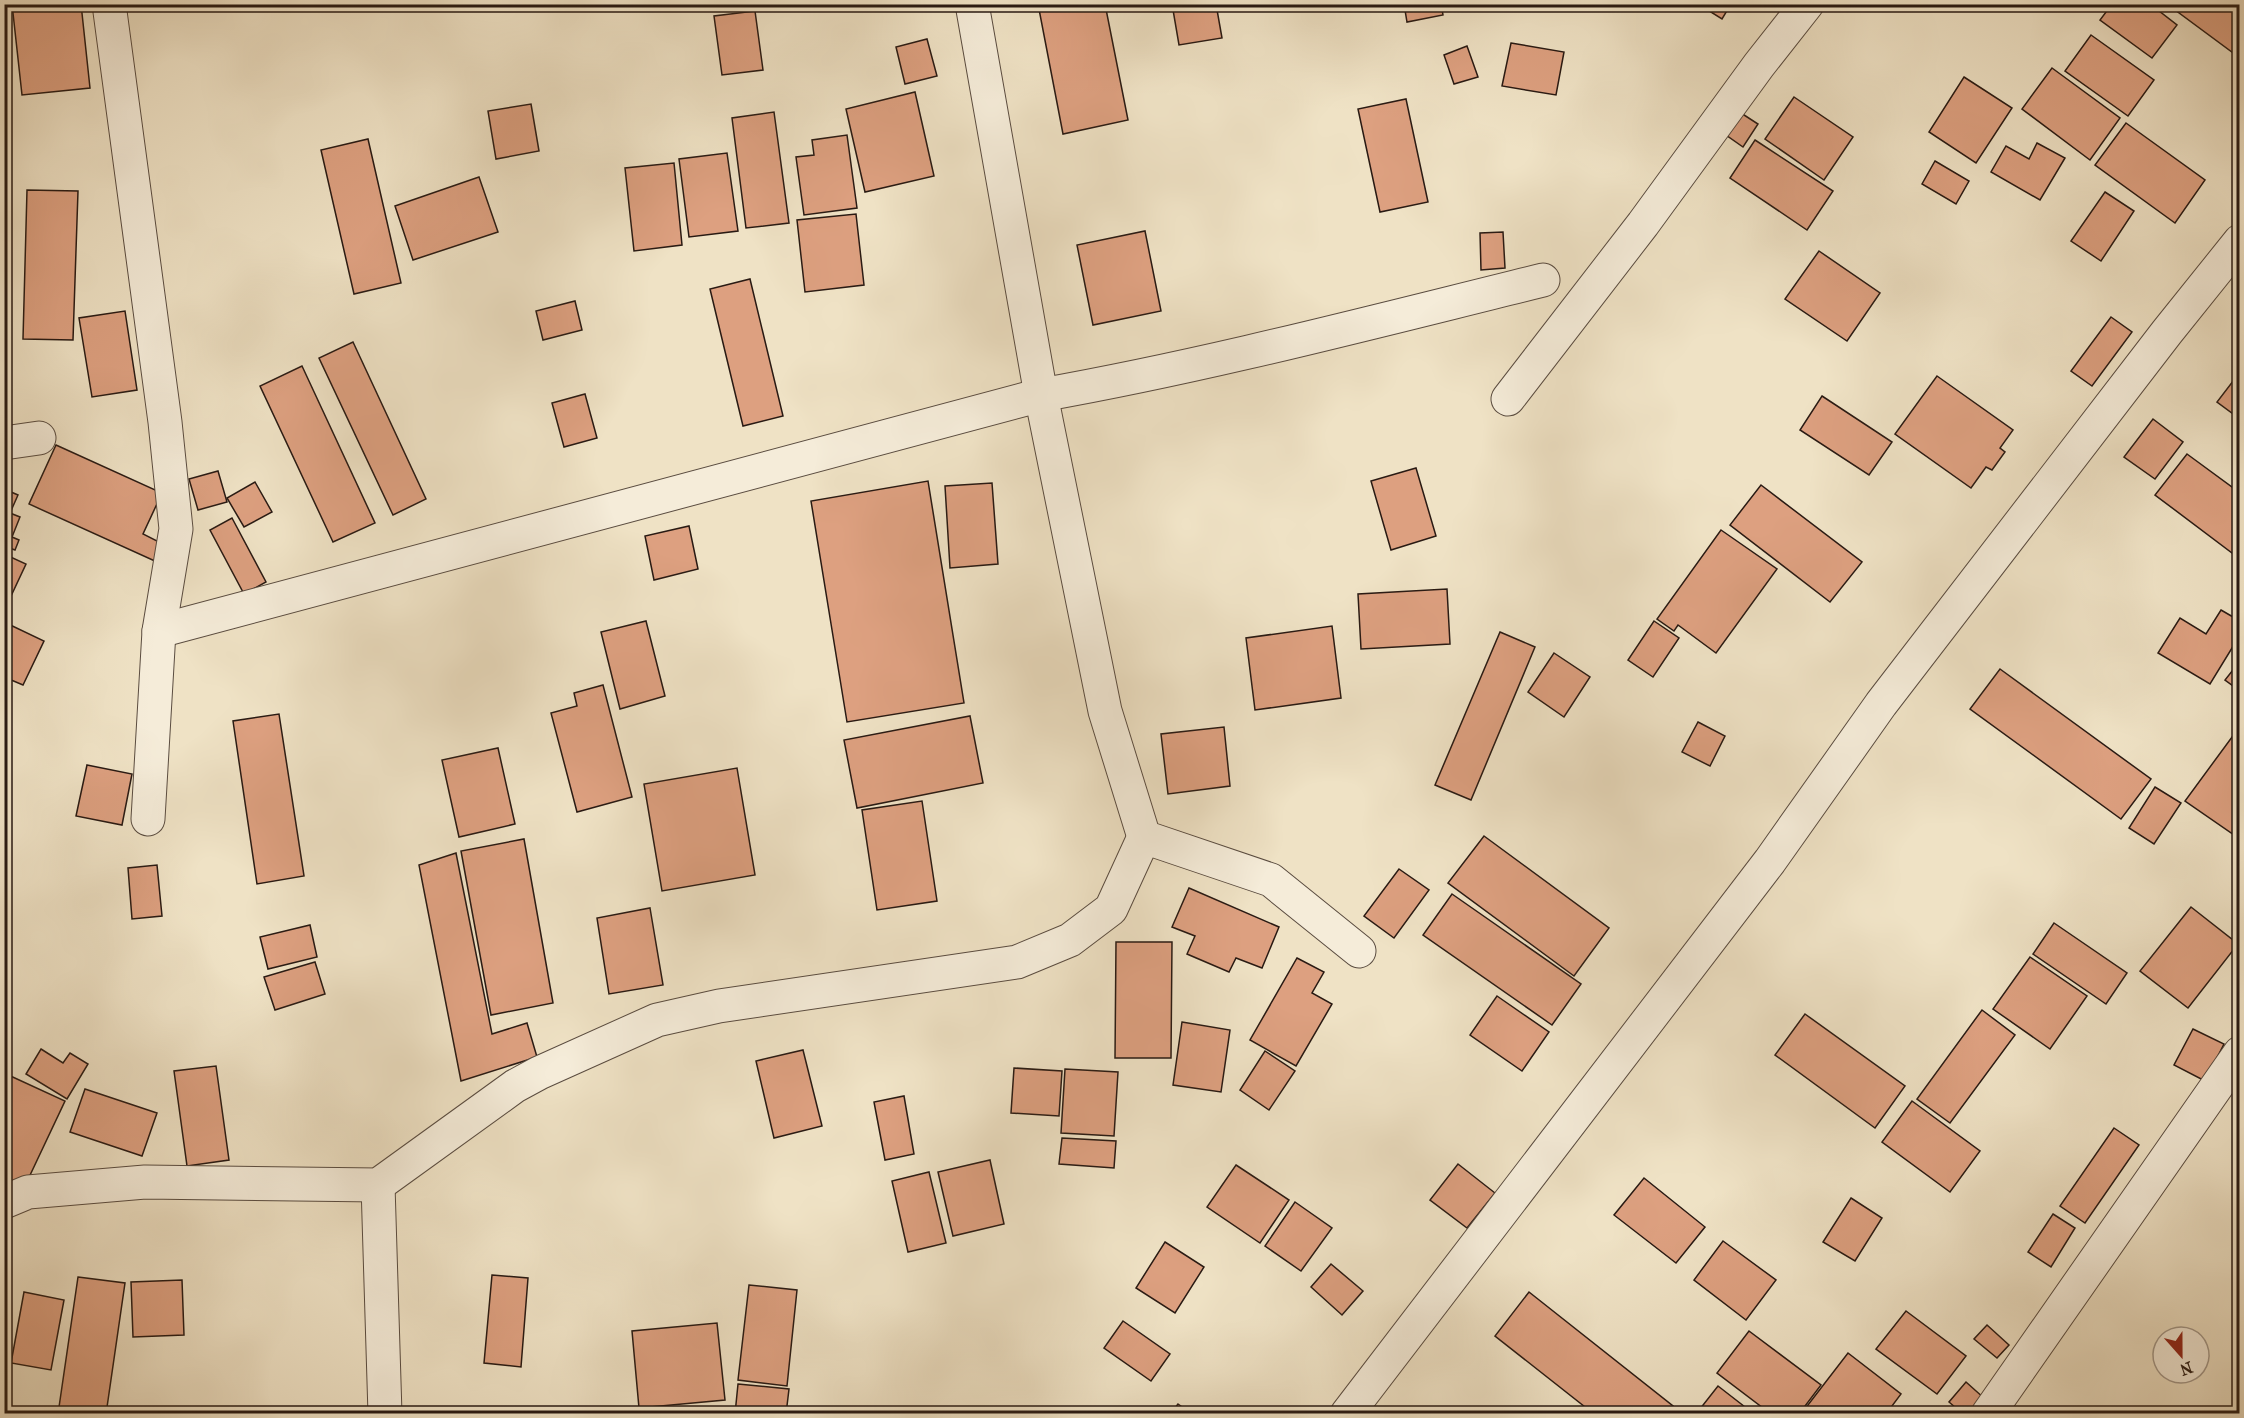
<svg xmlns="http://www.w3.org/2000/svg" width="2244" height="1418" font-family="'IM FELL French Canon',serif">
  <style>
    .building { fill: #dda080; stroke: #291a13; stroke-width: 1.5 }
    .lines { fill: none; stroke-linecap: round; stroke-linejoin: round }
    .minor-casing { stroke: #5a4c40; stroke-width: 35 }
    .minor { stroke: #f5ecd9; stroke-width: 33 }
  </style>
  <rect width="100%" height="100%" fill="#efe2c5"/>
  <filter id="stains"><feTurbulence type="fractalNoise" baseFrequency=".00333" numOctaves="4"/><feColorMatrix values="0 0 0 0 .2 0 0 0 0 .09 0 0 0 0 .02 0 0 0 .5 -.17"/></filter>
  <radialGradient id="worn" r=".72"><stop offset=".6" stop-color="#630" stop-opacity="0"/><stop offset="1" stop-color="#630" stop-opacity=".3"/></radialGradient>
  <g class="building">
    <path d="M 12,4 L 81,4 L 90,88 L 22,95 Z"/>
    <path d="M 1038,4 L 1105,4 L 1128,120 L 1063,134 Z"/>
    <path d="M 1172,4 L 1216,4 L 1222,38 L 1179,45 Z"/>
    <path d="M 1404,4 L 1441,4 L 1443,15 L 1407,22 Z"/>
    <path d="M 1698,4 L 1731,4 L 1722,19 Z"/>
    <path d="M 2112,4 L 2150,4 L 2177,25 L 2152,58 L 2100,20 Z"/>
    <path d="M 2167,4 L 2240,4 L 2240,58 Z"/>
    <path d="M 755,11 L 763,70 L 722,75 L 714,16 Z"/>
    <path d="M 2091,35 L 2154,80 L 2128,116 L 2065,71 Z"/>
    <path d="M 927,39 L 937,76 L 905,84 L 896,47 Z"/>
    <path d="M 1511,43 L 1564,52 L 1556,95 L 1502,86 Z"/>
    <path d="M 1467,46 L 1478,77 L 1454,84 L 1444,55 Z"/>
    <path d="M 2052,68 L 2120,118 L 2090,160 L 2022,109 Z"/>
    <path d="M 1964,77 L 2012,108 L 1976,163 L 1929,132 Z"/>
    <path d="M 915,92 L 934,176 L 865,192 L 846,109 Z"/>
    <path d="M 1794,97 L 1853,137 L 1824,180 L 1765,139 Z"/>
    <path d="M 1406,99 L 1428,202 L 1380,212 L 1358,109 Z"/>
    <path d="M 531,104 L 539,151 L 496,159 L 488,111 Z"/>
    <path d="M 774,112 L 789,223 L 746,228 L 732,118 Z"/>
    <path d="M 1741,113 L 1758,124 L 1743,147 L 1726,135 Z"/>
    <path d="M 2126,123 L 2205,180 L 2175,223 L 2095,165 Z"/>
    <path d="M 847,135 L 857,208 L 804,215 L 796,157 L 814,155 L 812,140 Z"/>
    <path d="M 368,139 L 401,283 L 354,294 L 321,150 Z"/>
    <path d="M 1755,140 L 1833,191 L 1807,230 L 1730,178 Z"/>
    <path d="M 2037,143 L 2065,158 L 2040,200 L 1991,172 L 2006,146 L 2029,159 Z"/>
    <path d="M 727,153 L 738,231 L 689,237 L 679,159 Z"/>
    <path d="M 1935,161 L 1969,181 L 1956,204 L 1922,184 Z"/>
    <path d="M 674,163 L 682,245 L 634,251 L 625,168 Z"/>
    <path d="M 479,177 L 498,232 L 413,260 L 395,206 Z"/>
    <path d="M 27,190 L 78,191 L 73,340 L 23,339 Z"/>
    <path d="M 2105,192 L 2134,211 L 2101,261 L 2071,241 Z"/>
    <path d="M 856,214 L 864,285 L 805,292 L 797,220 Z"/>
    <path d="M 1145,231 L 1161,311 L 1093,325 L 1077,245 Z"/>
    <path d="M 1503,232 L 1505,268 L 1481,270 L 1480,233 Z"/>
    <path d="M 1819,251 L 1880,293 L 1847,341 L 1785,299 Z"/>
    <path d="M 750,279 L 783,416 L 743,426 L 710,289 Z"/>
    <path d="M 575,301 L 582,330 L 543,340 L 536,311 Z"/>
    <path d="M 125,311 L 137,390 L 92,397 L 79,318 Z"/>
    <path d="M 2111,317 L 2132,332 L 2092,386 L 2071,371 Z"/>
    <path d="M 353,342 L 426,499 L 393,515 L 319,358 Z"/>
    <path d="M 302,366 L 375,523 L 333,542 L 260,386 Z"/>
    <path d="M 2240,372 L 2240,419 L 2217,402 Z"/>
    <path d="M 1937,376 L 2013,430 L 2000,448 L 2005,452 L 1992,470 L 1986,467 L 1971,488 L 1895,434 Z"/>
    <path d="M 585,394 L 597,438 L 564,447 L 552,403 Z"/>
    <path d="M 1822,396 L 1892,442 L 1869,475 L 1800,430 Z"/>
    <path d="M 2153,419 L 2183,442 L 2155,479 L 2124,457 Z"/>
    <path d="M 56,445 L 162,493 L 143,534 L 165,545 L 157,562 L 29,504 Z"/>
    <path d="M 2187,454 L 2240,493 L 2240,559 L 2155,495 Z"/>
    <path d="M 1416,468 L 1436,536 L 1391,550 L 1371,481 Z"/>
    <path d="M 218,471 L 227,502 L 198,510 L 189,479 Z"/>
    <path d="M 928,481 L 964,703 L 847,722 L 811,501 Z"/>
    <path d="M 255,482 L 272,512 L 244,527 L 227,498 Z"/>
    <path d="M 992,483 L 998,564 L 950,568 L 945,486 Z"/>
    <path d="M 1761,485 L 1862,562 L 1830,602 L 1730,525 Z"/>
    <path d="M 4,489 L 18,495 L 10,513 L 20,517 L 12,537 L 19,540 L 15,550 L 4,546 Z"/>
    <path d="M 232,518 L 266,582 L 244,594 L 210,530 Z"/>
    <path d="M 689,526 L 698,569 L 654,580 L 645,536 Z"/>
    <path d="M 1721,530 L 1777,569 L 1716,653 L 1678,625 L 1674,631 L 1657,619 Z"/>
    <path d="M 4,554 L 26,564 L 4,611 Z"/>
    <path d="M 1447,589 L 1450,644 L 1361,649 L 1358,594 Z"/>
    <path d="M 2221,610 L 2240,621 L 2240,635 L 2210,684 L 2158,653 L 2180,618 L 2206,634 Z"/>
    <path d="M 646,621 L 665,696 L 620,709 L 601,632 Z"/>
    <path d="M 1654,621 L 1679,638 L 1653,677 L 1628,660 Z"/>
    <path d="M 4,622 L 44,641 L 23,685 L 4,677 Z"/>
    <path d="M 1332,626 L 1341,698 L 1255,710 L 1246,638 Z"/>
    <path d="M 1500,632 L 1535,647 L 1471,800 L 1435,785 Z"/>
    <path d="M 1554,653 L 1590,677 L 1564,717 L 1528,692 Z"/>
    <path d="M 2240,661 L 2240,691 L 2225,680 Z"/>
    <path d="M 2000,669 L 2151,779 L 2121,819 L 1970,709 Z"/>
    <path d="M 603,685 L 632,797 L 577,812 L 551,713 L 577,706 L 574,693 Z"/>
    <path d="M 279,714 L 304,876 L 257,884 L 233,721 Z"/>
    <path d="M 970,716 L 983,783 L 857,808 L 844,740 Z"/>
    <path d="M 1698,722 L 1725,736 L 1710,766 L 1682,752 Z"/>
    <path d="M 1224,727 L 1230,786 L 1168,794 L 1161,734 Z"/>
    <path d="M 2235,733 L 2240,736 L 2240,839 L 2185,801 Z"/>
    <path d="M 498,748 L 515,824 L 459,837 L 442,760 Z"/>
    <path d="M 87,765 L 132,774 L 122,825 L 76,816 Z"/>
    <path d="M 737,768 L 755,875 L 662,891 L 644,784 Z"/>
    <path d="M 2155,787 L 2181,803 L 2154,844 L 2129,828 Z"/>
    <path d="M 922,801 L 937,901 L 877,910 L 862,810 Z"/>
    <path d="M 1484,836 L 1609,928 L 1574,976 L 1448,883 Z"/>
    <path d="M 524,839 L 553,1003 L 491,1015 L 461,851 Z"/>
    <path d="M 456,853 L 492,1034 L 527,1023 L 537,1057 L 461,1081 L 419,865 Z"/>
    <path d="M 157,865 L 162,916 L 132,919 L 128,868 Z"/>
    <path d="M 1399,869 L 1429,890 L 1394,938 L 1364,916 Z"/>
    <path d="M 1189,888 L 1279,927 L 1262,968 L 1236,958 L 1229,972 L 1187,954 L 1195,936 L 1172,927 Z"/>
    <path d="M 1452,894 L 1581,984 L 1552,1025 L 1423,935 Z"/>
    <path d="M 2191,907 L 2238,944 L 2188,1008 L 2140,971 Z"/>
    <path d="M 650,908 L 663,985 L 609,994 L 597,918 Z"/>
    <path d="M 2054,923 L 2127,973 L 2106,1004 L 2033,954 Z"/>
    <path d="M 310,925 L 317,957 L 268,969 L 260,937 Z"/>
    <path d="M 1116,942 L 1172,942 L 1171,1058 L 1115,1058 Z"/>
    <path d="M 2030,957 L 2087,996 L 2050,1049 L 1993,1009 Z"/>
    <path d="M 1297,958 L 1324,972 L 1312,993 L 1332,1004 L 1296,1066 L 1250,1040 Z"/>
    <path d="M 315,962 L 325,994 L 275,1010 L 264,977 Z"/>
    <path d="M 1497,996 L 1549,1032 L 1522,1071 L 1470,1035 Z"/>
    <path d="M 1982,1010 L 2015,1035 L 1950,1123 L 1917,1099 Z"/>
    <path d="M 1805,1014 L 1905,1086 L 1875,1128 L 1775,1055 Z"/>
    <path d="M 1182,1022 L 1230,1030 L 1221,1092 L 1173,1085 Z"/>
    <path d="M 2193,1029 L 2224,1044 L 2205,1081 L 2174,1065 Z"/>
    <path d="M 41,1049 L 63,1063 L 70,1053 L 88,1064 L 67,1099 L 26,1074 Z"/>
    <path d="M 803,1050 L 822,1126 L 774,1138 L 756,1061 Z"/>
    <path d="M 1265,1051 L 1295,1071 L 1269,1110 L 1240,1090 Z"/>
    <path d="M 216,1066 L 229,1160 L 187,1166 L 174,1071 Z"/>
    <path d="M 1014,1068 L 1062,1071 L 1059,1116 L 1011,1113 Z"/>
    <path d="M 1065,1069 L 1118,1072 L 1114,1136 L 1061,1133 Z"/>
    <path d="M 4,1073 L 65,1101 L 23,1190 L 4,1181 Z"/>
    <path d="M 85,1089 L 157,1113 L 142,1156 L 70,1132 Z"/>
    <path d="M 904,1096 L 914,1154 L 885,1160 L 874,1102 Z"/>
    <path d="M 1912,1101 L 1980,1151 L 1950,1192 L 1882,1142 Z"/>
    <path d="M 2114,1128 L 2139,1145 L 2085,1223 L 2060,1206 Z"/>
    <path d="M 1062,1138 L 1116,1141 L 1114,1168 L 1059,1164 Z"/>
    <path d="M 990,1160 L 1004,1224 L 953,1236 L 938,1172 Z"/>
    <path d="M 1458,1164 L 1495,1193 L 1467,1228 L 1430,1200 Z"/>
    <path d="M 1236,1165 L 1289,1200 L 1260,1243 L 1207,1207 Z"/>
    <path d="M 929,1172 L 946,1243 L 908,1252 L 892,1181 Z"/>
    <path d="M 1644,1178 L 1705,1227 L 1676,1263 L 1614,1215 Z"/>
    <path d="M 1851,1198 L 1882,1218 L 1855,1261 L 1823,1242 Z"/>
    <path d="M 1295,1202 L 1332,1228 L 1301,1271 L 1265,1246 Z"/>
    <path d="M 2053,1214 L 2075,1228 L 2051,1267 L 2028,1252 Z"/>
    <path d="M 1723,1241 L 1776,1280 L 1746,1320 L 1694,1280 Z"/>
    <path d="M 1165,1242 L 1204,1267 L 1175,1313 L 1136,1288 Z"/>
    <path d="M 1331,1264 L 1363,1291 L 1342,1315 L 1311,1287 Z"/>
    <path d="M 492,1275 L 528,1278 L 521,1367 L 484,1363 Z"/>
    <path d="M 78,1277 L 125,1283 L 106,1414 L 58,1414 Z"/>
    <path d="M 182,1280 L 184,1335 L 133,1337 L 131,1282 Z"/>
    <path d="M 749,1285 L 797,1290 L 787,1386 L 738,1380 Z"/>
    <path d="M 24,1292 L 64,1300 L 51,1370 L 11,1363 Z"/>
    <path d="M 1529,1292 L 1673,1406 L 1667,1414 L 1594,1414 L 1495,1336 Z"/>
    <path d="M 1906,1311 L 1966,1356 L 1937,1394 L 1876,1349 Z"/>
    <path d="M 1123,1321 L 1170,1354 L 1151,1381 L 1104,1348 Z"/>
    <path d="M 717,1323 L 725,1400 L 639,1408 L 632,1331 Z"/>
    <path d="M 1987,1325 L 2009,1345 L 1997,1358 L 1974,1339 Z"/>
    <path d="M 1749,1331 L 1821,1385 L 1799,1414 L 1771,1414 L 1717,1373 Z"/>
    <path d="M 1848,1353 L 1901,1394 L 1886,1414 L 1801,1414 Z"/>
    <path d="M 1966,1382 L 1985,1399 L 1972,1414 L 1963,1414 L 1949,1402 Z"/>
    <path d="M 738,1384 L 789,1389 L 786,1414 L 735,1414 Z"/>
    <path d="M 1718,1386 L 1754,1414 L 1696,1414 Z"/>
    <path d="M 1178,1404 L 1192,1414 L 1170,1414 Z"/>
  </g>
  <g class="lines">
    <defs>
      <g id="minor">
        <path d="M 109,4 L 165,422 L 176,529 L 159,631 L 148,819"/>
        <path d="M 972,4 L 1041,395 L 1105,711 L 1144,837 L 1271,880 L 1359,951"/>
        <path d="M 1508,399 L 1643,224 L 1759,65 L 1807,4"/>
        <path d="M 4,443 L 39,438"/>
        <path d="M 159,631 L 1041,395 C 1210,365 1376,321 1543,280"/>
        <path d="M 378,1185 L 385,1414"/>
        <path d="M 4,1202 L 28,1192 L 145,1182 L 378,1185 L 515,1086 L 539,1073 L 657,1020 L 719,1006 L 1017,962 L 1070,940 L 1111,909 L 1144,837"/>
        <path d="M 1347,1414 L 1770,861 L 1881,704 L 2167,332 L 2240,241"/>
        <path d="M 1988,1414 L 2240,1053"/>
      </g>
    </defs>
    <use href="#minor" class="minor-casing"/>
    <use href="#minor" class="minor"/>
  </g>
  <rect width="2244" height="1418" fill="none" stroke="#efe2c5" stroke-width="24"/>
  <rect x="6" y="6" width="2232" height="1406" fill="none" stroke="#291a13" stroke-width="3"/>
  <rect x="12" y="12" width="2220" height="1394" fill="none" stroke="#291a13" stroke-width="1.5"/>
  <g transform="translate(2181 1355) rotate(159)"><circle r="28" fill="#f5ecd9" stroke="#a3988a" stroke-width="1.5"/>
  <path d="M0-4.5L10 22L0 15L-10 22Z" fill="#8f2418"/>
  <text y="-9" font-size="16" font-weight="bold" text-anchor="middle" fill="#291a13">N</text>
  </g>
  <rect width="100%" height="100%" filter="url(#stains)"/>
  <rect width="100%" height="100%" fill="url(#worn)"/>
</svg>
